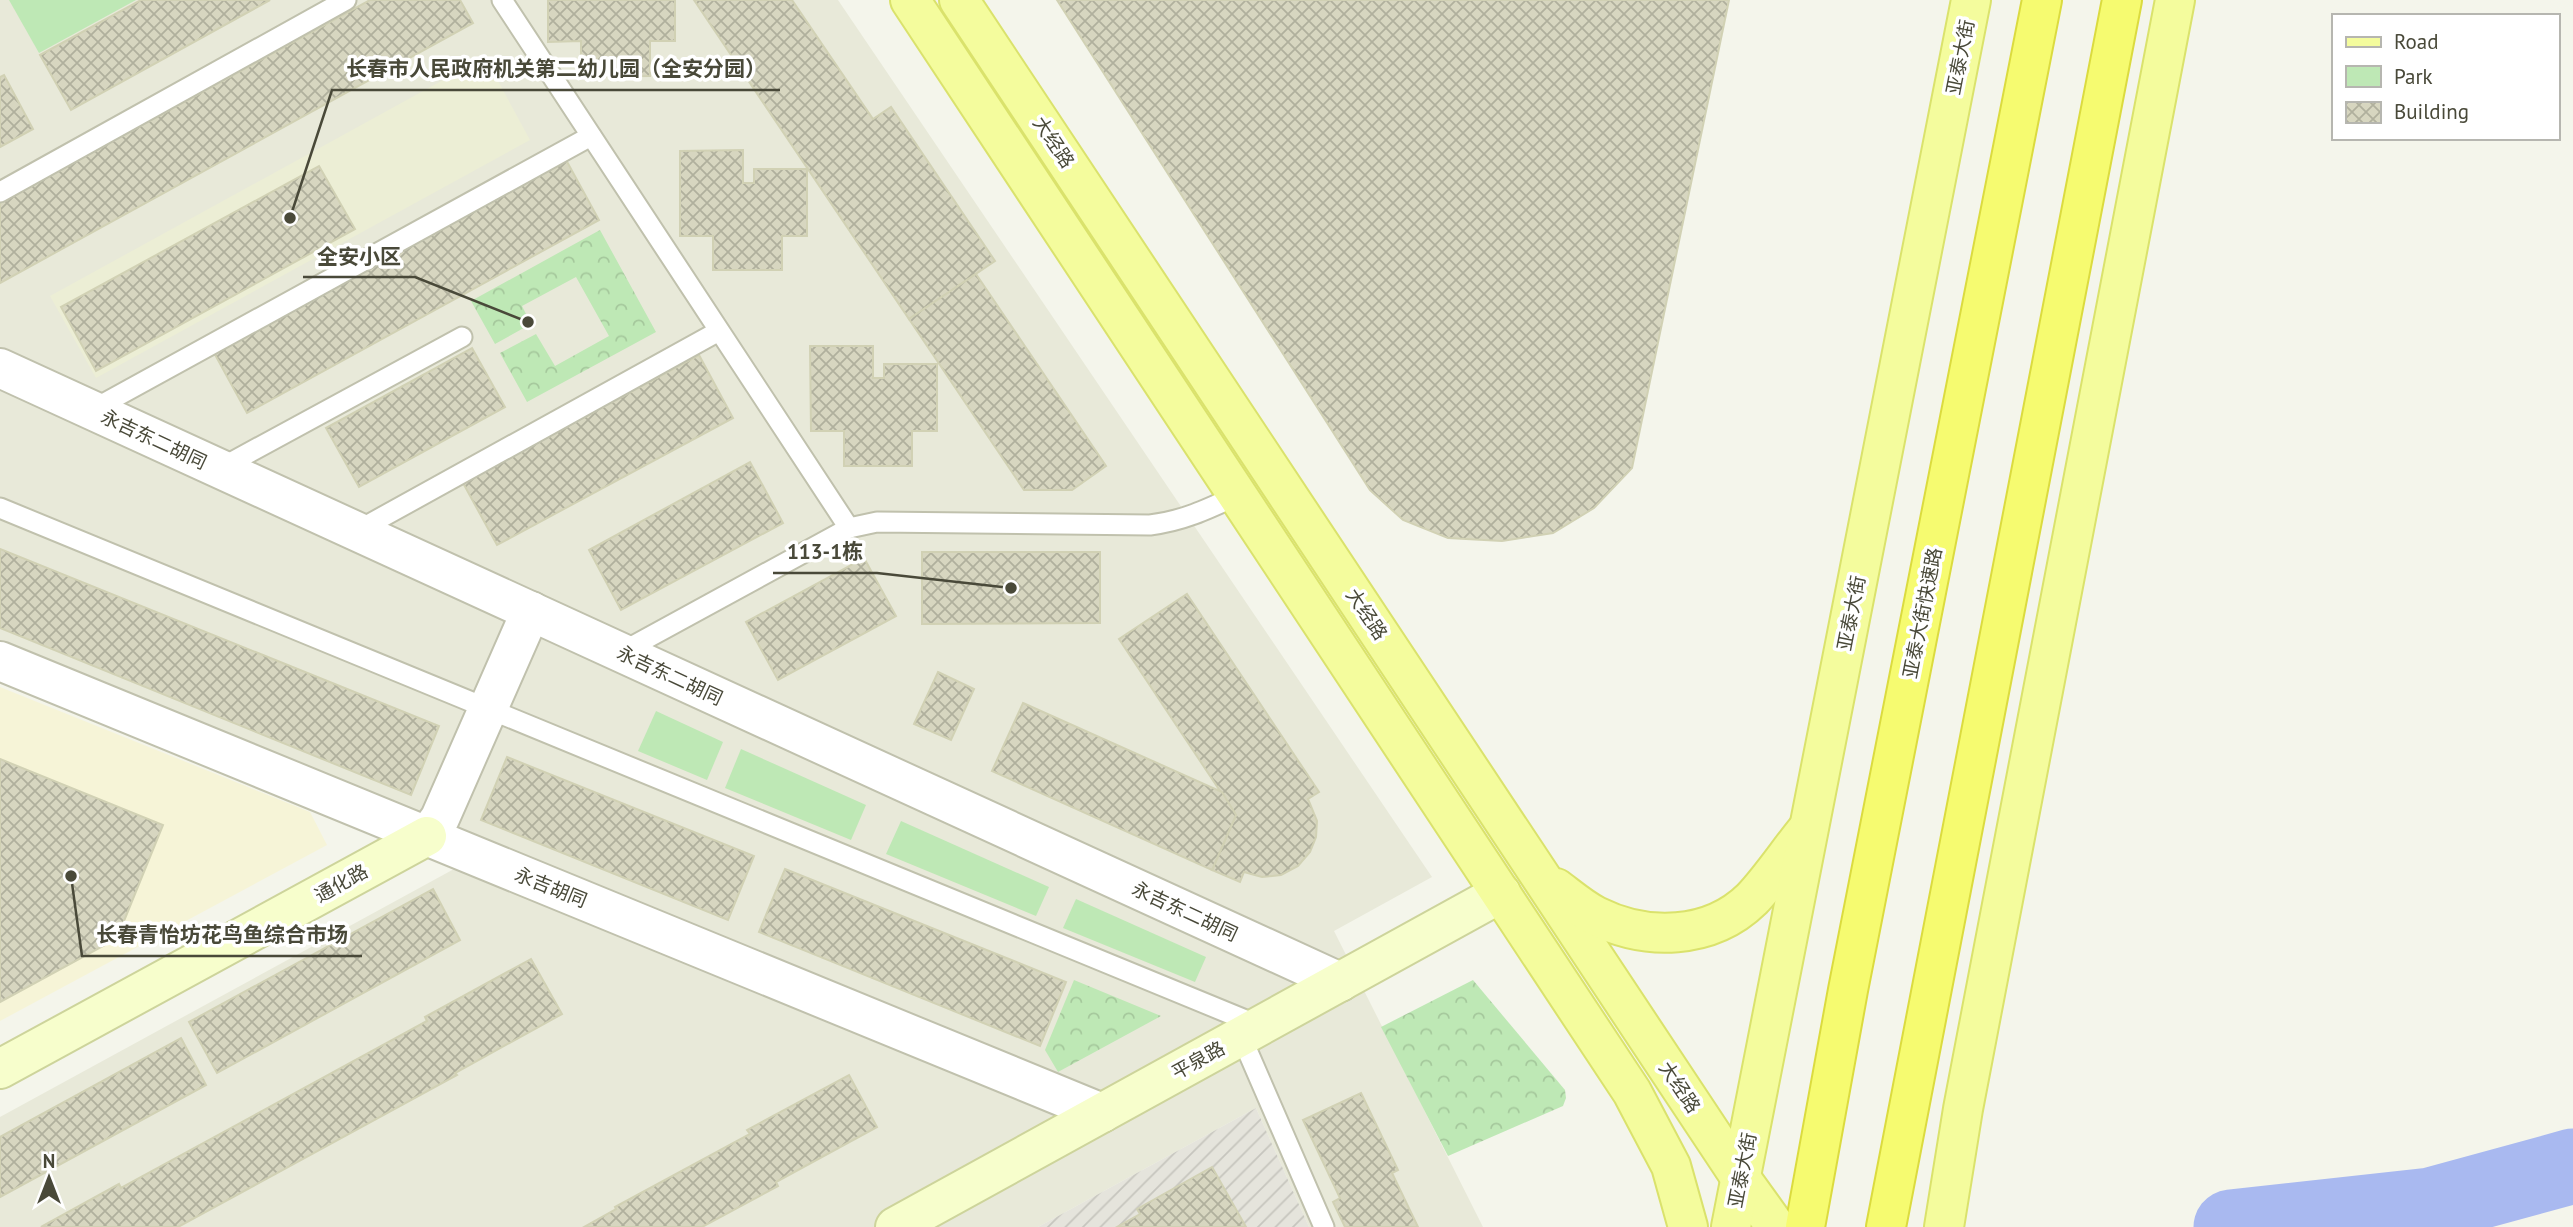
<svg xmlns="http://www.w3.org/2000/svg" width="2573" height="1227" font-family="'PT Sans','Noto Sans SC',sans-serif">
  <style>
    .residential { fill: #e8e9d9 }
    .commercial { fill: #f6f4d7 }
    .industrial { fill: url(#industrial-furrows) }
    .education { fill: #eceed5 }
    .green { fill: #bee8b5 }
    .forest { fill: url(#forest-crowns) }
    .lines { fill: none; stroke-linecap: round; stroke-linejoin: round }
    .river { stroke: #a9b9f0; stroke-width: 75 }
    .building { fill: url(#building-cross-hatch); stroke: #d1d1b4; stroke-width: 2 }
    .lane-casing { stroke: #c0c1ad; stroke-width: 23 }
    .street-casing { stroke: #c0c1ad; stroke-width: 42 }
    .secondary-casing { stroke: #cdd49b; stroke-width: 42 }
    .primary-casing { stroke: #dae26c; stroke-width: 42 }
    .highway-casing { stroke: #dbdb3f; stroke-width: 42 }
    .lane { stroke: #fff; stroke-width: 19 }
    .street { stroke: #fff; stroke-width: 38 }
    .secondary { stroke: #f7fecc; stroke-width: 38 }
    .primary { stroke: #f4fc9d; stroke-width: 38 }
    .highway { stroke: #f6fb70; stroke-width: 38 }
    .labels { text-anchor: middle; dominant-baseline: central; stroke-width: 7; stroke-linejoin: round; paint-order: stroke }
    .street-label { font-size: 19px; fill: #494939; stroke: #fff }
    .leader { fill: none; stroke: #494939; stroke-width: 2.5 }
    .callout-dot { fill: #494939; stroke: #fff; stroke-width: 2.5 }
    .callout-label { font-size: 21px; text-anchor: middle; font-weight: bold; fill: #494939; stroke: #fff; stroke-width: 7; stroke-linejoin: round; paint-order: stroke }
  </style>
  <defs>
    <pattern id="industrial-furrows" width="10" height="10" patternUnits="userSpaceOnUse" patternTransform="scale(1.75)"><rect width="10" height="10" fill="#e5e4dc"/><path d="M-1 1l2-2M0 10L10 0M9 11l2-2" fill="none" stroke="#c6c5be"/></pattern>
    <pattern id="forest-crowns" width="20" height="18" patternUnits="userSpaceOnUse" patternTransform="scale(1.75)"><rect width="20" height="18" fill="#bee8b5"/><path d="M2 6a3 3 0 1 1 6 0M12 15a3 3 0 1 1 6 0" fill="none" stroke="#a5c89c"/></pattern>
    <pattern id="building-cross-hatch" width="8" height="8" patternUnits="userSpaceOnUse" patternTransform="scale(1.75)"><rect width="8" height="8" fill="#d7d6c0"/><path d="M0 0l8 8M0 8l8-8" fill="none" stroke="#b0b09d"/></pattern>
  </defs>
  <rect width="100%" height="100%" fill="#f4f5eb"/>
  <path class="residential" d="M 0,0 L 838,0 L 1432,877 L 1334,931 L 1483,1227 L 1309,1227 L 1256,1108 L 1038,1227 L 0,1227 L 0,1117 L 498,845 L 0,643 Z"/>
  <path class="commercial" d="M 0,687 L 310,812 L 327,845 L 0,1021 Z"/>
  <path class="industrial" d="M 1256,1108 L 1309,1227 L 1038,1227 Z"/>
  <path class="education" d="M 485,57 L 530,140 L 96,378 L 50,296 Z"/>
  <g class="green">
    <path d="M 9,0 L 136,0 L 39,53 Z"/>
    <path d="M 656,711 L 723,742 L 707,780 L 638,751 Z"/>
    <path d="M 741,749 L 866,805 L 851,840 L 725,788 Z"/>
    <path d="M 901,821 L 1049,887 L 1036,916 L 886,854 Z"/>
    <path d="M 1076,899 L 1206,957 L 1195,982 L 1063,928 Z"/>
  </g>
  <g class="forest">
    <path d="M 600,230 L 656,332 L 527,402 L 500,353 L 536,334 L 555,366 L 609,336 L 576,277 L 522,306 L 531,324 L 495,344 L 471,301 Z"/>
    <path d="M 1074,980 L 1161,1016 L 1058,1072 L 1045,1050 Z"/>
    <path d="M 1473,980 L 1565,1090 L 1566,1098 L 1563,1106 L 1448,1156 L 1381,1027 Z"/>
  </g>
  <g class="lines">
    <path class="river" d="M 2231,1227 L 2431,1205 L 2573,1166"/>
  </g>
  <g class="building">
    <path d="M 141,0 L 270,0 L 71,110 L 40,55 Z"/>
    <path d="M 370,0 L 460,0 L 473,23 L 0,283 L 0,203 Z"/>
    <path d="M 548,0 L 675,0 L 675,41 L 650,41 L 650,76 L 581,77 L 581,41 L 548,42 Z"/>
    <path d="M 694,0 L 792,0 L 873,119 L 891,107 L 995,261 L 909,319 Z"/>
    <path d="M 1057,0 L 1729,0 L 1632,468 L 1594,508 L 1553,533 L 1502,541 L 1448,538 L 1403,520 L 1370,490 Z"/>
    <path d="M 4,75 L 33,129 L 0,147 L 0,77 Z"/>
    <path d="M 743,150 L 743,183 L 754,183 L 754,169 L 807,169 L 807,236 L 782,236 L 782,270 L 713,270 L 713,236 L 680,236 L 680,151 Z"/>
    <path d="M 565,158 L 599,220 L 247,413 L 213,351 Z"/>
    <path d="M 319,166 L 355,229 L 96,371 L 61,307 Z"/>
    <path d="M 976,274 L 1106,466 L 1072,490 L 1024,490 L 909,319 Z"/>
    <path d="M 810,346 L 873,346 L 873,378 L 884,378 L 884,364 L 937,364 L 937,431 L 912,431 L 912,466 L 844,466 L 844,431 L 811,431 Z"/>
    <path d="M 472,348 L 505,407 L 359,487 L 326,428 Z"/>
    <path d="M 699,355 L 733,418 L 497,545 L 463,483 Z"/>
    <path d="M 750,462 L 783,523 L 621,610 L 589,550 Z"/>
    <path d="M 0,549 L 439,726 L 411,795 L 0,628 Z"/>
    <path d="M 922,552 L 1100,552 L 1100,623 L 922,624 Z"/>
    <path d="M 864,558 L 896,616 L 778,680 L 746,622 Z"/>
    <path d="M 1187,594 L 1319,792 L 1308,799 L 1317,821 L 1316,837 L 1310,852 L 1298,866 L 1281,875 L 1262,877 L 1244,872 L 1240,882 L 1212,870 L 1236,815 L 1119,639 Z"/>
    <path d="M 938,672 L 974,689 L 951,740 L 914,724 Z"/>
    <path d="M 1023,703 L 1222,792 L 1236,815 L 1212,870 L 992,771 Z"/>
    <path d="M 507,757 L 754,856 L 728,920 L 481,820 Z"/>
    <path d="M 0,759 L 163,825 L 122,926 L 115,937 L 105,945 L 0,1002 Z"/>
    <path d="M 785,869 L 1066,982 L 1040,1046 L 759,932 Z"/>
    <path d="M 433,889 L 460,940 L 217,1073 L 189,1022 Z"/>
    <path d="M 531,959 L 562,1014 L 455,1073 L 457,1075 L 178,1227 L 41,1227 L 119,1184 L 121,1188 L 427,1021 L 425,1017 Z"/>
    <path d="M 181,1038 L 206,1085 L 0,1197 L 0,1137 Z"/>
    <path d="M 849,1075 L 877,1127 L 776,1182 L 778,1186 L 702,1227 L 584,1227 L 616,1209 L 615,1207 L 750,1134 L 747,1130 Z"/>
    <path d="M 1361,1093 L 1398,1170 L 1392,1173 L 1418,1227 L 1345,1227 L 1333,1202 L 1340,1198 L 1303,1120 Z"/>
    <path d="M 1212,1167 L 1246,1227 L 1117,1227 L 1140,1214 L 1137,1209 Z"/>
  </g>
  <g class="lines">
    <defs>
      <g id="lane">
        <path d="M 502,0 L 849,528"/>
        <path d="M 0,192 L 346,0"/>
        <path d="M 92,410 L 591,136"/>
        <path d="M 219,469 L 462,337"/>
        <path d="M 0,508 L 1260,1026"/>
        <path d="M 357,531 L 719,331"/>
        <path d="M 620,653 L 849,528 L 877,522 L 1150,525 C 1183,521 1208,509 1238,495"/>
        <path d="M 1241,1036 L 1324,1227"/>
      </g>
      <g id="street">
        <path d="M 0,368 L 1340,982"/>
        <path d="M 0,661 L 1102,1113"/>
        <path d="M 427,836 L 440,818 L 531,611"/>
      </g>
      <g id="secondary">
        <path d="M 0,1069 L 427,836"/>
        <path d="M 895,1227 L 1501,893"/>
      </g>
      <g id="primary">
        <path d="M 910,0 L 1632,1092 L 1671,1166 L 1688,1227"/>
        <path d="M 959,0 L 1740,1177 L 1776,1227"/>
        <path d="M 1556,888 C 1568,897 1582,909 1596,916 C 1646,941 1710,940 1752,899 C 1771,879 1788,853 1806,831"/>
        <path d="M 1731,1227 L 1971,0"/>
        <path d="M 1944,1227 L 1963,1109 L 2175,0"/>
      </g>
      <g id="highway">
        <path d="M 1805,1227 L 1848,990 L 2042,0"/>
        <path d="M 1886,1227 L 2122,0"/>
      </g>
    </defs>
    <use href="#lane" class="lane-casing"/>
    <use href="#street" class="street-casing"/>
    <use href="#secondary" class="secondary-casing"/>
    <use href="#primary" class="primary-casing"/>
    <use href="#highway" class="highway-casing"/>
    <use href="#lane" class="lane"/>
    <use href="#street" class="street"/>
    <use href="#secondary" class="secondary"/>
    <use href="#primary" class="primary"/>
    <use href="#highway" class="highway"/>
  </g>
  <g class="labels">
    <g class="street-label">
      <text transform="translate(1960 57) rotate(-79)">亚泰大街</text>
      <text transform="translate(1054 142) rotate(56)">大经路</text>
      <text transform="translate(154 439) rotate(25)">永吉东二胡同</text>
      <text transform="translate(1851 613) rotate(-79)">亚泰大街</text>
      <text transform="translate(1922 613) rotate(-79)">亚泰大街快速路</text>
      <text transform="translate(1367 614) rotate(56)">大经路</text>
      <text transform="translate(670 675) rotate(25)">永吉东二胡同</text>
      <text transform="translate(341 883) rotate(-29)">通化路</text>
      <text transform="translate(551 887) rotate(22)">永吉胡同</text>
      <text transform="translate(1185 911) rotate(25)">永吉东二胡同</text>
      <text transform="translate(1198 1060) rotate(-29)">平泉路</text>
      <text transform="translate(1680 1087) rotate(56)">大经路</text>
      <text transform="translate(1742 1170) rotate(-79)">亚泰大街</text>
    </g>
  </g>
  <path class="leader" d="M290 218L332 90H780M528 322L415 277H303M1011 588L877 573H773M71 876L82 956H362"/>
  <g class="callout-dot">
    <circle cx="290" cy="218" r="7"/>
    <circle cx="528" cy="322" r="7"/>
    <circle cx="1011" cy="588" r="7"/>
    <circle cx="71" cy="876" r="7"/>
  </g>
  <g class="callout-label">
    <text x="556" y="76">长春市人民政府机关第二幼儿园（全安分园）</text>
    <text x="359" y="264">全安小区</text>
    <text x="825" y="559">113-1栋</text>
    <text x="222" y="942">长春青怡坊花鸟鱼综合市场</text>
  </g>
  <rect x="2332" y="14" width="228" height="126" fill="#ffffff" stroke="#b6b6b0" stroke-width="2"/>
  <rect x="2346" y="37" width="35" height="10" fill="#f4fc9d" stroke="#b6b6b0" stroke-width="2"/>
  <text x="2394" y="49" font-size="21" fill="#494939">Road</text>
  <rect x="2346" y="66" width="35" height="21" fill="#bee8b5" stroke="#b6b6b0" stroke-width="2"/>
  <text x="2394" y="84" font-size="21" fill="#494939">Park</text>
  <rect x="2346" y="102" width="35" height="21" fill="url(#building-cross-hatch)" stroke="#b6b6b0" stroke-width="2"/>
  <text x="2394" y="119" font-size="21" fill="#494939">Building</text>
  <g transform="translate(49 1178)" stroke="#ffffff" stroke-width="5" paint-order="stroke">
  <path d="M0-5L12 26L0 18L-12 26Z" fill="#494939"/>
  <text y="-10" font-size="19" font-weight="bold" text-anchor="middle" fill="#494939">N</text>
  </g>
</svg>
